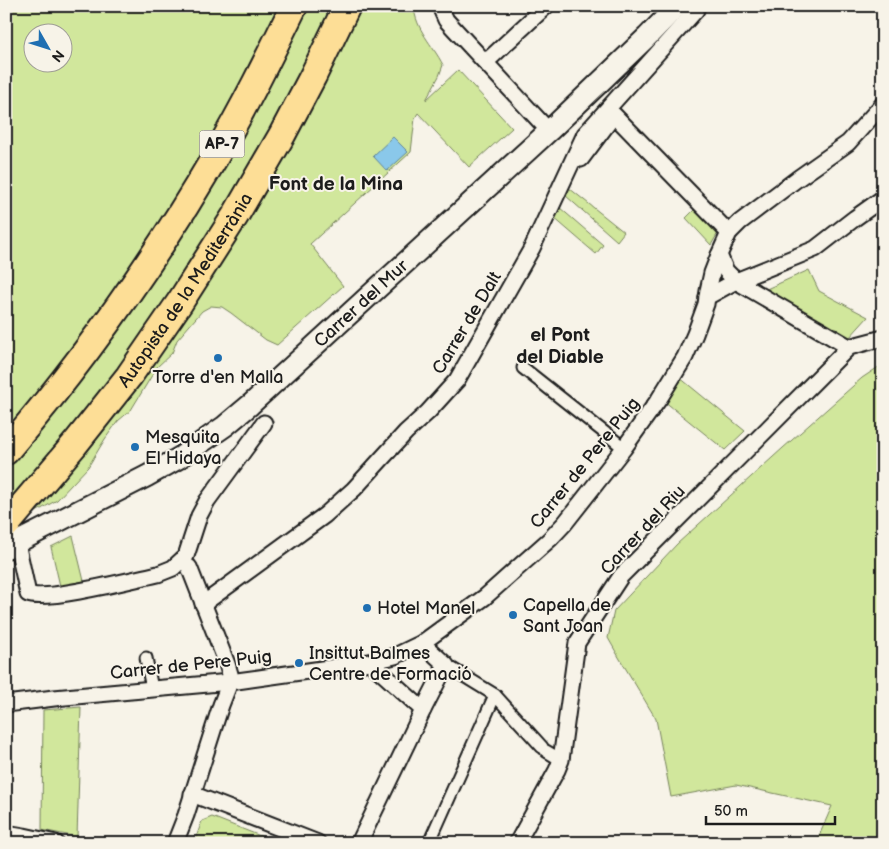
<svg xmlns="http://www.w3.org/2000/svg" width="889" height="849" font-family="'Balsamiq Sans',sans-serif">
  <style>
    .green { fill: #d1e79c; stroke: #76825c; fill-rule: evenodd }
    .water { fill: #8ac8ea; stroke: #5e8398 }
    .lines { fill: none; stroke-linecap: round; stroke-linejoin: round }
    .pedestrian-casing { stroke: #1c1c1c; stroke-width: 15 }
    .minor-casing { stroke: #1c1c1c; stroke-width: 19 }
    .secondary-casing { stroke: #1c1c1c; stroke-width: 24 }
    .motorway-casing { stroke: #1c1c1c; stroke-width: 30 }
    .pedestrian { stroke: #f7f3e8; stroke-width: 11 }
    .minor { stroke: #f7f3e8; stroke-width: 15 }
    .secondary { stroke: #f7f3e8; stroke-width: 20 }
    .motorway { stroke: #fdde96; stroke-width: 26 }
    .poi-dot { fill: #1f6fb2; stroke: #f7f3e8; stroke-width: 2 }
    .labels { text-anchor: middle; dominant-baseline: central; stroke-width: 4; stroke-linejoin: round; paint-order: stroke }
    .shield { fill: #f7f3e8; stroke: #5e5c59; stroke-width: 1 }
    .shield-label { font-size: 16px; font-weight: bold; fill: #1c1c1c }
    .street-label { font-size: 18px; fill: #1c1c1c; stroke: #f7f3e8 }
    .poi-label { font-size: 18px; fill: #1c1c1c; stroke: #f7f3e8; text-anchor: start }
    .neighbourhood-label { font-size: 19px; font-weight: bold; fill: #1c1c1c; stroke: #f7f3e8 }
  </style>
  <rect width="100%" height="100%" fill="#f7f3e8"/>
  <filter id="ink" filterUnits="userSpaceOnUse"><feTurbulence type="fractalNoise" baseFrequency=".02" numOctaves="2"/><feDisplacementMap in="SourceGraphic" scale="10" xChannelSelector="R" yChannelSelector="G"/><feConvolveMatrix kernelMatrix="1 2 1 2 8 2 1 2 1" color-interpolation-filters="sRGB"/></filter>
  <g filter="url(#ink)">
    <g class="green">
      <path d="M 6,6 L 414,6 C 415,29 433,45 443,65 L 439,76 L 426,100 L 458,70 L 512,128 L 469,167 L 418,113 L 415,118 L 411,152 L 310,244 L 343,286 L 277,345 L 266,340 L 231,313 L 222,307 L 211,306 L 202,311 L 177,340 L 172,353 L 157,367 L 131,410 L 118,421 L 105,439 L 88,467 L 57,500 L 6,529 ZM 32,32 L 62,32 L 62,62 L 32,62 Z"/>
      <path d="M 569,188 L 624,232 L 617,241 L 566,196 Z"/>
      <path d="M 559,207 L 603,245 L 596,254 L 553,217 Z"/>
      <path d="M 697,207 L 718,233 L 711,245 L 686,218 Z"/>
      <path d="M 809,270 L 819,291 L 868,317 L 849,338 L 762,291 Z"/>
      <path d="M 883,364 L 883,843 L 816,843 L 832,806 L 736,785 L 671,797 L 656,719 L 620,659 L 608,638 L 614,611 L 677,544 L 783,448 L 862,378 Z"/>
      <path d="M 679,377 L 745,431 L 725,450 L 664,401 Z"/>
      <path d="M 73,536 L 84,581 L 60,586 L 51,547 Z"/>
      <path d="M 81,707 L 77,837 L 42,830 L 43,710 Z"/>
      <path d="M 212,817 L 278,843 L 194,843 L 202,821 Z"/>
    </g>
    <path class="water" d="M 393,137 L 408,152 L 387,171 L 373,156 Z"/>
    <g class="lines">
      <defs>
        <g id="pedestrian">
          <path d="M 523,368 L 624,448"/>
          <path d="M 146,658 L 152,689"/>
          <path d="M 446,665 L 495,695 L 542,747"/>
          <path d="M 546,751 L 561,760"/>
          <path d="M 429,843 L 495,695"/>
        </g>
        <g id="minor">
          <path d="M 443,6 L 442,11 L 446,20 L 549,131"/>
          <path d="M 486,62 L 546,6"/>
          <path d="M 581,159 L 614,115 L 729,233"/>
          <path d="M 719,255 L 726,271 L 736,281 L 849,347"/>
          <path d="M 707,297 L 736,281 L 815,249 L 855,218 L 883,198"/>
          <path d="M 17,543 L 28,594 C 46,602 135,579 158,574 L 173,568 L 186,556 L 199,516 L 207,501 L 264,423"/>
          <path d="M 203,604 L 325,515 L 354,489 L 406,432 L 428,412 L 457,380 L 532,248 L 585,134 L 696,10 L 697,6"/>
          <path d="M 370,662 L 423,710"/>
          <path d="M 6,704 L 54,698 L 230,682 L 329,668 L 370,662 L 395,656 L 422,643 L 485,597 L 550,539 L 565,523 L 624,448 L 659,399 L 685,357 L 695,334 L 706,304 L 708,291 L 712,273 L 719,255 L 729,233 L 740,222 L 797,179 L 848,143 L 883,104"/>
          <path d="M 192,794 L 318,843"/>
          <path d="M 6,833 L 24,836 L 56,843"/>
          <path d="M 175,843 L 186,815 L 221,705 L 230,682 L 230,674 L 227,664 L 189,567"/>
          <path d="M 359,843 L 423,710 L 446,665 L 422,643"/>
          <path d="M 517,843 L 557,770 L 561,760 L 577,643 L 621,576 L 849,347 L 883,338"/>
        </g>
        <g id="secondary">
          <path id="s1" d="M 6,548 L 147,476 L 179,458 L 225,426 L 250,405 L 549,131 L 647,37 L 677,6"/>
        </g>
        <g id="motorway">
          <path d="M 6,451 C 84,360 154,261 215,157 C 244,108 269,57 294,6"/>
          <path id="s2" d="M 6,525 L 75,444 L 129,376 L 180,302 L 235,216 L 282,135 L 313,76 L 347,6"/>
        </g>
      </defs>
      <use href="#pedestrian" class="pedestrian-casing"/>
      <use href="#minor" class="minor-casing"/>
      <use href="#secondary" class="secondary-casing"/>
      <use href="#motorway" class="motorway-casing"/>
      <use href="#pedestrian" class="pedestrian"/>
      <use href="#minor" class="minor"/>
      <use href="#secondary" class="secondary"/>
      <use href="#motorway" class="motorway"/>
    </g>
  </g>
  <g class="poi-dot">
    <circle cx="218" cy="358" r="5"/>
    <circle cx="135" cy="447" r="5"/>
    <circle cx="367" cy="608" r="5"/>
    <circle cx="513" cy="615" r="5"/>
    <circle cx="299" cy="663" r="5"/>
  </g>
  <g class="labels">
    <rect class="shield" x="199.5" y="130.5" width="45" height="27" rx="4"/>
    <g class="shield-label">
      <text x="222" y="144">AP-7</text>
    </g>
    <g class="street-label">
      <text stroke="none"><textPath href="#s2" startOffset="296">Autopista de la Mediterrània</textPath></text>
      <text stroke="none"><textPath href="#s1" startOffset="434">Carrer del Mur</textPath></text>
      <text transform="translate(467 323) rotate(-59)">Carrer de Dalt</text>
      <text transform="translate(585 463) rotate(-51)">Carrer de Pere Puig</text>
      <text transform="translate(643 530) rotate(-47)">Carrer del Riu</text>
      <text transform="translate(191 665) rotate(-6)">Carrer de Pere Puig</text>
    </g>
    <g class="poi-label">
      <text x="218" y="377" text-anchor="middle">Torre d'en Malla</text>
      <text x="145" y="437">Mesquita<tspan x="145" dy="21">El Hidaya</tspan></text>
      <text x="523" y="605">Capella de<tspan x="523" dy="21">Sant Joan</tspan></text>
      <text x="377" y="608">Hotel Manel</text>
      <text x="309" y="653">Insittut Balmes<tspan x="309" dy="21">Centre de Formació</tspan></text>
    </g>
    <g class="neighbourhood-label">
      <text x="336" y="184">Font de la Mina</text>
      <text x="560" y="335">el Pont<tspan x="560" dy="22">del Diable</tspan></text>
    </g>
  </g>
  <rect width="889" height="849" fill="none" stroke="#f7f3e8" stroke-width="25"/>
  <rect x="12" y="12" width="864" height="824" fill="none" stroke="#1c1c1c" stroke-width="2" filter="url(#ink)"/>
  <g transform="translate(48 48) rotate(129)"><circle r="24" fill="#f7f3e8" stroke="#9f9d96"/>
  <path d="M0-4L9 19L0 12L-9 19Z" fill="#1f6fb2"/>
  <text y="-8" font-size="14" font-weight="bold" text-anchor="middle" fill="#1c1c1c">N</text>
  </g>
  <path d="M706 816v8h129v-8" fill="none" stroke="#1c1c1c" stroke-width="2.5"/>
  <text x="714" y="816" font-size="15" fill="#1c1c1c" stroke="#f7f3e8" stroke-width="4" paint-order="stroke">50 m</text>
</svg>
